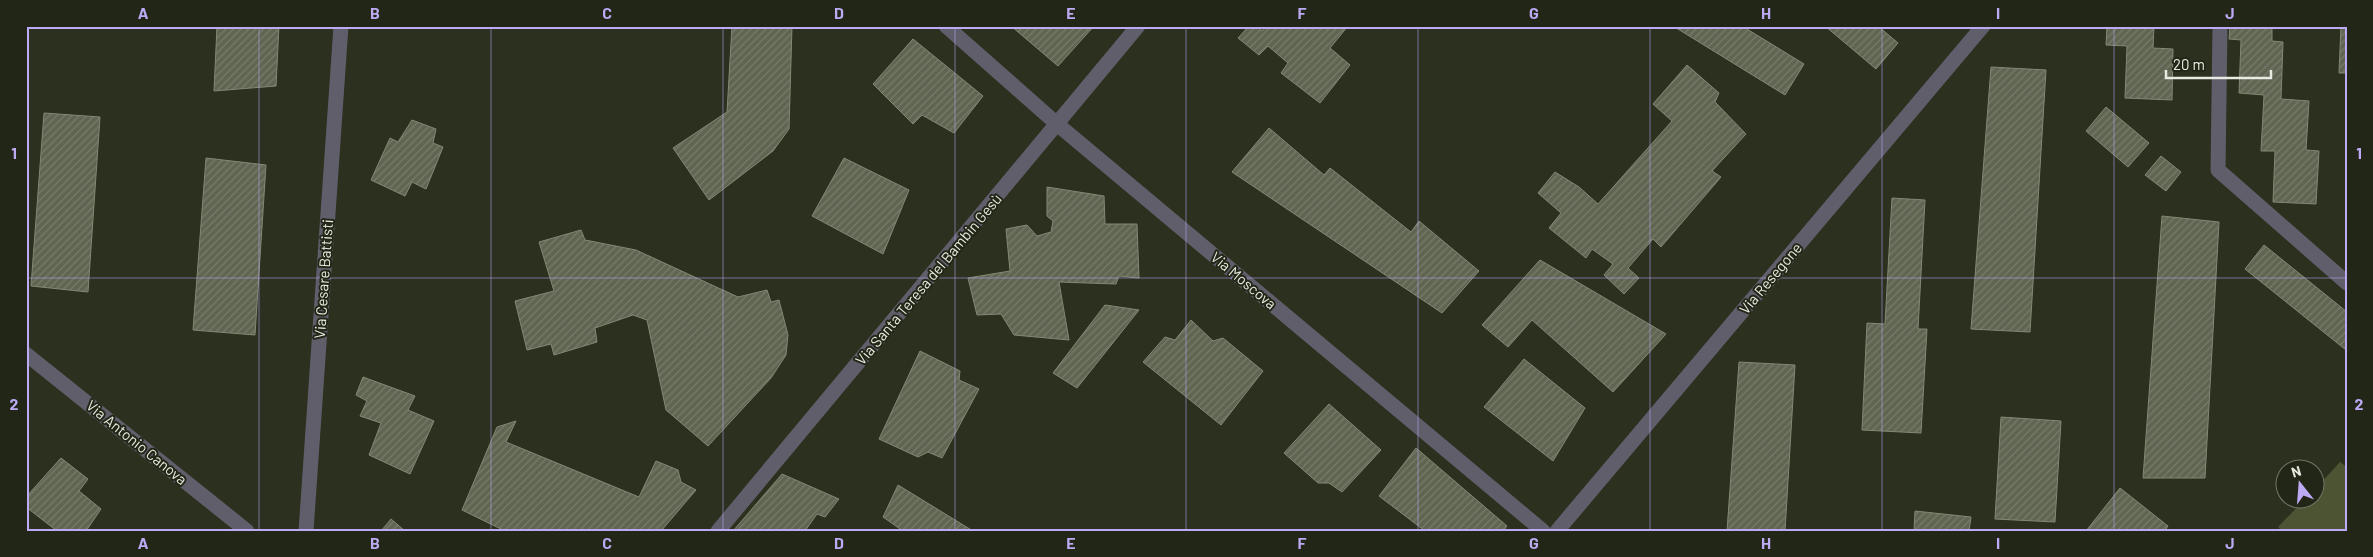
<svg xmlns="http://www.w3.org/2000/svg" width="2373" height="557" font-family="Barlow,sans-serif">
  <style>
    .garden { fill: #4c5434 }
    .building { fill: url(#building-hatch); stroke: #838975 }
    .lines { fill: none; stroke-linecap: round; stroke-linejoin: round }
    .lane { stroke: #615e6c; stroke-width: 15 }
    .street { stroke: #615e6c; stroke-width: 15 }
    .grid { fill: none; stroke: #bcaaf5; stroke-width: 1; stroke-opacity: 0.55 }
    .labels { text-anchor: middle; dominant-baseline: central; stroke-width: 4; stroke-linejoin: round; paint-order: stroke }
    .street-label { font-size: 15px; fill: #e8ebe1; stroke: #222616 }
    .neatline { fill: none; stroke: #bcaaf5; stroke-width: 2 }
    .grid-label { font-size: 16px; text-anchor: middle; font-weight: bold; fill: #bcaaf5 }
  </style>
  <defs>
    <pattern id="building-hatch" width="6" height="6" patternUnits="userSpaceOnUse" patternTransform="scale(1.25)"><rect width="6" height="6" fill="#606552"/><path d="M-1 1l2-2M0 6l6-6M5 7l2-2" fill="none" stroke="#777b6b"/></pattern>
  </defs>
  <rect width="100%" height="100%" fill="#2b301f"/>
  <path class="garden" d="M 2340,462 L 2347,467 L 2347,531 L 2282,531 L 2278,527 L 2304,500 L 2316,500 L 2316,488 Z"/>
  <g class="building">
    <path d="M 217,26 L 279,26 L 276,86 L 214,91 Z"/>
    <path d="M 732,26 L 792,26 L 789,129 L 773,151 L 709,200 L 673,148 L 727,112 Z"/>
    <path d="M 1011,26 L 1094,26 L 1058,66 Z"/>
    <path d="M 1249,26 L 1258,26 L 1262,31 L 1266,26 L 1348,26 L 1330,48 L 1350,65 L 1320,103 L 1281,73 L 1288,63 L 1268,46 L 1259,55 L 1238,38 Z"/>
    <path d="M 1673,26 L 1742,26 L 1804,64 L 1785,95 Z"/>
    <path d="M 1825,26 L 1878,26 L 1898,43 L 1876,69 Z"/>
    <path d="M 2107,26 L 2154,26 L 2153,48 L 2173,49 L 2172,100 L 2125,98 L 2127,46 L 2106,45 Z"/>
    <path d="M 2230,26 L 2272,26 L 2272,41 L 2283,42 L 2281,99 L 2309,101 L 2306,150 L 2319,151 L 2316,204 L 2273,202 L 2275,151 L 2261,151 L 2264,95 L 2239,93 L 2241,40 L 2229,39 Z"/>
    <path d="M 2341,26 L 2347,26 L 2347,73 L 2339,73 Z"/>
    <path d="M 913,39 L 983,96 L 954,133 L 922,115 L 913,124 L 873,84 Z"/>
    <path d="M 1687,65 L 1719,93 L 1715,102 L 1746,134 L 1712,171 L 1721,177 L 1661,247 L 1653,239 L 1628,268 L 1639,278 L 1624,294 L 1604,275 L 1613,264 L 1592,249 L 1586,258 L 1549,228 L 1561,213 L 1538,193 L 1555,172 L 1579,187 L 1598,204 L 1672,121 L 1653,104 Z"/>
    <path d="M 1991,67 L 2046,70 L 2030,332 L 1971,329 Z"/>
    <path d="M 2106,107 L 2149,143 L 2128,167 L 2086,131 Z"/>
    <path d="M 44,113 L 100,117 L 88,292 L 31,286 Z"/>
    <path d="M 412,120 L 436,129 L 433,143 L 443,147 L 426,189 L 412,182 L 405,196 L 371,180 L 390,138 L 398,142 Z"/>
    <path d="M 1269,128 L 1324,175 L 1330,168 L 1411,232 L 1419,221 L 1479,271 L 1442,313 L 1232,172 Z"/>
    <path d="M 2161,156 L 2181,172 L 2166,191 L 2145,175 Z"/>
    <path d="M 206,158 L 266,165 L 255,335 L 193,330 Z"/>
    <path d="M 844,158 L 909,190 L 883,254 L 812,216 Z"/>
    <path d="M 1047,187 L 1104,196 L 1105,224 L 1137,224 L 1139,278 L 1119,276 L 1116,284 L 1059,282 L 1069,340 L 1014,335 L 1001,314 L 977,315 L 968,278 L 1010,271 L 1006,229 L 1027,225 L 1037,236 L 1051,232 L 1053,221 L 1047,216 Z"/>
    <path d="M 1892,198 L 1925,200 L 1918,329 L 1927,329 L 1921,433 L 1862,430 L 1867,323 L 1885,324 Z"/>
    <path d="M 2162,216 L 2219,222 L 2205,478 L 2143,478 Z"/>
    <path d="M 581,230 L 585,240 L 636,250 L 738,297 L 767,290 L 771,302 L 779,300 L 788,335 L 786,355 L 771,378 L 708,446 L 666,410 L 647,320 L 633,315 L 595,328 L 597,342 L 554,355 L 551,344 L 527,350 L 515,301 L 554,291 L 539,242 Z"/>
    <path d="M 2264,245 L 2347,312 L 2346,350 L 2245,269 Z"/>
    <path d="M 1540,260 L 1666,334 L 1613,392 L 1532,320 L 1508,347 L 1482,325 Z"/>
    <path d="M 1105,305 L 1139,310 L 1077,388 L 1053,373 Z"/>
    <path d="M 1191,320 L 1213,341 L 1223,338 L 1263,371 L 1221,425 L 1143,362 L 1165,337 L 1175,340 Z"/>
    <path d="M 920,351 L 960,371 L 959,380 L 979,389 L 942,458 L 928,452 L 918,457 L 879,439 Z"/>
    <path d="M 1524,359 L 1585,408 L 1553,461 L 1484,407 Z"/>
    <path d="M 1739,362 L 1795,365 L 1785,531 L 1727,531 Z"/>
    <path d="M 363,377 L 415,396 L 408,410 L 434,421 L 410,474 L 369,455 L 381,423 L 360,416 L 367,401 L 356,395 Z"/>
    <path d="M 1329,404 L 1381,450 L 1342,492 L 1329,483 L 1318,483 L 1284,453 Z"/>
    <path d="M 2001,417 L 2061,421 L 2055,522 L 1995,519 Z"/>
    <path d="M 516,421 L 506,442 L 639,497 L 656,461 L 678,470 L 681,482 L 696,490 L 661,531 L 505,531 L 462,510 L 497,427 Z"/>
    <path d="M 1416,448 L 1507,526 L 1503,531 L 1425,531 L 1379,496 Z"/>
    <path d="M 61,458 L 88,479 L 79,491 L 101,509 L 86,531 L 57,531 L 26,507 L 26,497 Z"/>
    <path d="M 782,474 L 839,499 L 825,517 L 817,514 L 805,531 L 733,531 Z"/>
    <path d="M 898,485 L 973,531 L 903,531 L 883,517 Z"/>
    <path d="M 2120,488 L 2168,526 L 2165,531 L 2086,531 Z"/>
    <path d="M 1915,511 L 1971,517 L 1969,531 L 1914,531 Z"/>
    <path d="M 391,519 L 405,531 L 381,531 Z"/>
  </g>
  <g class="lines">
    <path class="lane" d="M 2220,26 L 2218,170 L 2347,283"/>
    <g class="street">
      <path d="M 946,26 L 1057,124 L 1543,531"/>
      <path d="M 26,354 L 247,531"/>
      <path d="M 306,531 L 341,26"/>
      <path d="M 718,531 L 1138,26"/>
      <path d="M 1557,531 L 1983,26"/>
    </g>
  </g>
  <path class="grid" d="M 259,26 L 259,531M 491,26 L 491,531M 723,26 L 723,531M 955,26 L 955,531M 1186,26 L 1186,531M 1418,26 L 1418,531M 1650,26 L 1650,531M 1882,26 L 1882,531M 2114,26 L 2114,531M 26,278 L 2347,278"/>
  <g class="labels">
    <g class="street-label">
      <text transform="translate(1770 278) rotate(-50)">Via Resegone</text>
      <text transform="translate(323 279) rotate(-86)">Via Cesare Battisti</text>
      <text transform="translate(928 279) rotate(-50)">Via Santa Teresa del Bambin Gesù</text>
      <text transform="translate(1244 280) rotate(40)">Via Moscova</text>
      <text transform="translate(137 442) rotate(39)">Via Antonio Canova</text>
    </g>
  </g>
  <rect width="2373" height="557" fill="none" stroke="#222616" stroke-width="55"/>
  <g transform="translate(2300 484) rotate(343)"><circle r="24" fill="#222616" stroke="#717567"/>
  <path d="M0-4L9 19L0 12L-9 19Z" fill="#bcaaf5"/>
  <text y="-8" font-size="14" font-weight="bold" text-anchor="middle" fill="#e8ebe1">N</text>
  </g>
  <path d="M2166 70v8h105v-8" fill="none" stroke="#e8ebe1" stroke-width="2.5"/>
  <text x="2173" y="70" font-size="15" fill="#e8ebe1" stroke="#222616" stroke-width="4" paint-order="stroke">20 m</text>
  <rect x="28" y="28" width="2318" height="502" class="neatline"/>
  <g class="grid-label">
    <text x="143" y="19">A</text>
    <text x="375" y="19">B</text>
    <text x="607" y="19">C</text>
    <text x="839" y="19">D</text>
    <text x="1071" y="19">E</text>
    <text x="1302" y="19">F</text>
    <text x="1534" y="19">G</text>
    <text x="1766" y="19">H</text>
    <text x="1998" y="19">I</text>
    <text x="2230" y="19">J</text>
    <text x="14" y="159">1</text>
    <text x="2359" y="159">1</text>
    <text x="14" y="410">2</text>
    <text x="2359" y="410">2</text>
    <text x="143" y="549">A</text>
    <text x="375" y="549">B</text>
    <text x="607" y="549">C</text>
    <text x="839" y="549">D</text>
    <text x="1071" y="549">E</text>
    <text x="1302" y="549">F</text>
    <text x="1534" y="549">G</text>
    <text x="1766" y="549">H</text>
    <text x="1998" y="549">I</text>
    <text x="2230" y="549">J</text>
  </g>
</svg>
